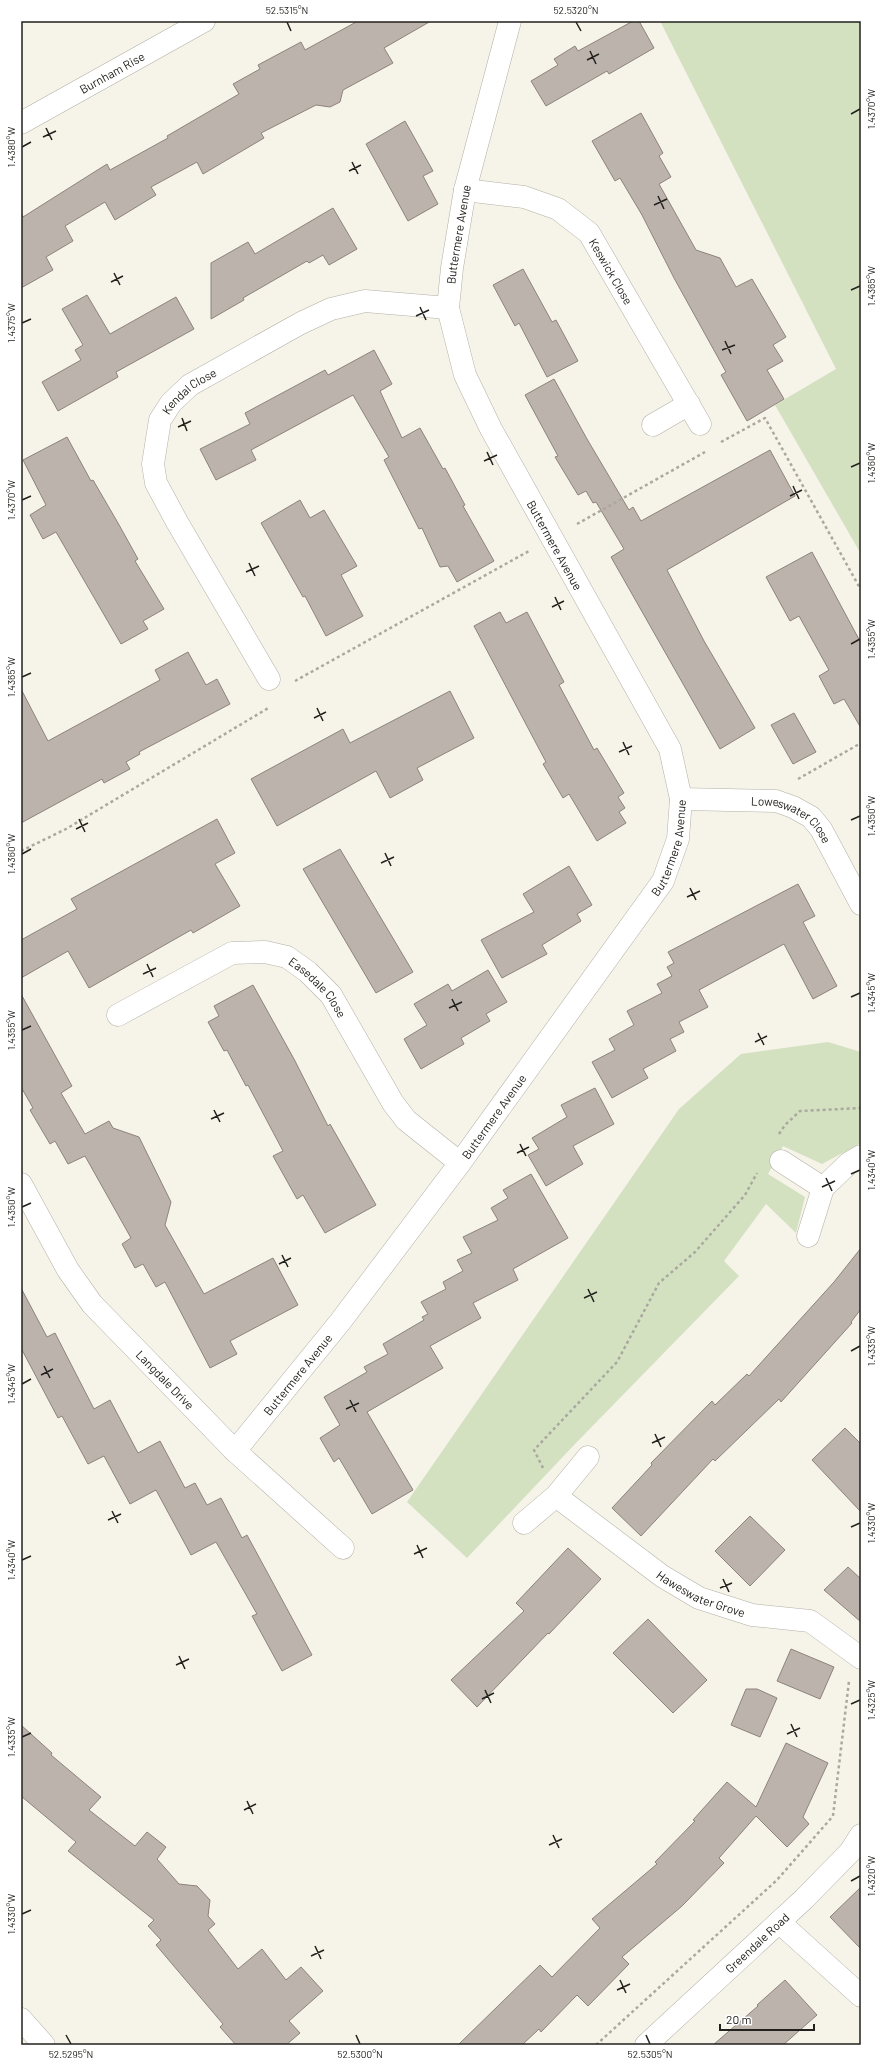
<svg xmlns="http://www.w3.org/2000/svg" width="882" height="2066" font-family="Barlow,sans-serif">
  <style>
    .green { fill: #d3e1c1 }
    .building { fill: #bdb3ad; stroke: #8d837e }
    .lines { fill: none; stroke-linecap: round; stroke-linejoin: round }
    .minor-casing { stroke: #b3b0a6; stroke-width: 23 }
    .primary-casing { stroke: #b3b0a6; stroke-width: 23 }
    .path { stroke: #aaa89f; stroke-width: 2.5; stroke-dasharray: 3 3; stroke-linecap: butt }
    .minor { stroke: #fff; stroke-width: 22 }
    .primary { stroke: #fff; stroke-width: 22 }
    .ticks { fill: none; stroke: #22211d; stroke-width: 1.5 }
    .labels { text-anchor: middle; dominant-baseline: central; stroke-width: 4; stroke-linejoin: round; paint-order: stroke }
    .street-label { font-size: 12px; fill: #22211d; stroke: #fff }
    .neatline { fill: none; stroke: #22211d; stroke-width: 1.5 }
    .ticks-label { font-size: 10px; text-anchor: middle; fill: #22211d }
  </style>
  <rect width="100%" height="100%" fill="#f6f3e8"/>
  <g class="green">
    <path d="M 660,21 L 861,21 L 861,554 L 775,405 L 836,369 Z"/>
    <path d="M 828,1042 L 861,1052 L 861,1143 L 822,1164 L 783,1146 L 768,1174 L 805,1197 L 796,1233 L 766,1204 L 724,1261 L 739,1276 L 575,1444 L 467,1558 L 407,1502 L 679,1109 L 741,1054 Z"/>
  </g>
  <g class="building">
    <path d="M 358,21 L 431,21 L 384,48 L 393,63 L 343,90 L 340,102 L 330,107 L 316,105 L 261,133 L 264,138 L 203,174 L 197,162 L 151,187 L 156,195 L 115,220 L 105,202 L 65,226 L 73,241 L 46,257 L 53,270 L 21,288 L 21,212 L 23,217 L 107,164 L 110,170 L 168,138 L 167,136 L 239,94 L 233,84 L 260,69 L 258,65 L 301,42 L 305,50 Z"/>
    <path d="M 633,21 L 639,21 L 654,48 L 609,74 L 607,71 L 546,106 L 531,81 L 558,65 L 554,59 L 575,46 L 578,51 Z"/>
    <path d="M 641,113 L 663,153 L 659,156 L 671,177 L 659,184 L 696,250 L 720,258 L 736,287 L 752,279 L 786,337 L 773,345 L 783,361 L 767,370 L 784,399 L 747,421 L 721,375 L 726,372 L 674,278 L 642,215 L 620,178 L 615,181 L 592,141 Z"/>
    <path d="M 405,121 L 433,171 L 423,176 L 438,204 L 408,221 L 366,144 Z"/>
    <path d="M 333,208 L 357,249 L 329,265 L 323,255 L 309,263 L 307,261 L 243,298 L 244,300 L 211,319 L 211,263 L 248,242 L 255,254 Z"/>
    <path d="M 523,269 L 552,322 L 556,320 L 578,361 L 547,377 L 519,323 L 515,326 L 493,285 Z"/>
    <path d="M 87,295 L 110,334 L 176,297 L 194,329 L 116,372 L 118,377 L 58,411 L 42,382 L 81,360 L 75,350 L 83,345 L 62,309 Z"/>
    <path d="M 374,350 L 392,384 L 380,391 L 402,438 L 420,428 L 443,469 L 445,468 L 465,505 L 463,506 L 494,561 L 457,582 L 448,566 L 440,567 L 422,528 L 419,529 L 384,460 L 389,457 L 353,395 L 251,450 L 256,460 L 216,480 L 200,449 L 250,424 L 245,413 L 325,370 L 328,375 Z"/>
    <path d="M 554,379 L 587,439 L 629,510 L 633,507 L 641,521 L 770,450 L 795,496 L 667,570 L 704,641 L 755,728 L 720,749 L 611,557 L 624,549 L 596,502 L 593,503 L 586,491 L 578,495 L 555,457 L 558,456 L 525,395 Z"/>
    <path d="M 67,437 L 91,481 L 93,480 L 118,523 L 138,559 L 135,561 L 164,609 L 143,621 L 148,629 L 121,644 L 56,532 L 43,539 L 30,515 L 46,505 L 23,460 Z"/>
    <path d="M 300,500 L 310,518 L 324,510 L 357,566 L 341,575 L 363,616 L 326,636 L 305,596 L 303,597 L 261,523 Z"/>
    <path d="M 812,552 L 861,643 L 861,728 L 844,699 L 834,704 L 819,676 L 829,670 L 799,616 L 790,621 L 766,577 Z"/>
    <path d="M 500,612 L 506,623 L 527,612 L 564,682 L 559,685 L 594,750 L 597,748 L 624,793 L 618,797 L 625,808 L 619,812 L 626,823 L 597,841 L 569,794 L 563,798 L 543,764 L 546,762 L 474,626 Z"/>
    <path d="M 188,652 L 206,685 L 217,679 L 230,704 L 139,752 L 140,754 L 126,762 L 130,769 L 104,783 L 102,779 L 21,823 L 21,689 L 48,741 L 160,680 L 155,670 Z"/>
    <path d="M 450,691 L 474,738 L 417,768 L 423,780 L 390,798 L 376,771 L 277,826 L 251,779 L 343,729 L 350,743 Z"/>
    <path d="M 794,713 L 816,752 L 793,764 L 771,725 Z"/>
    <path d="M 217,819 L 235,853 L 215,864 L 240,906 L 193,933 L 191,930 L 89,988 L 68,951 L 21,978 L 21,940 L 77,909 L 71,899 Z"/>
    <path d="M 340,849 L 413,972 L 376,993 L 303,869 Z"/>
    <path d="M 569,866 L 592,905 L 577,914 L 581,921 L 542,945 L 547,954 L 502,978 L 481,940 L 534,912 L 523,894 Z"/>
    <path d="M 798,884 L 815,916 L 803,922 L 837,986 L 813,999 L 784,944 L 699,990 L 708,1007 L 679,1022 L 684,1032 L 670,1039 L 676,1051 L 643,1069 L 648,1078 L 612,1098 L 592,1062 L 615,1050 L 609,1039 L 634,1025 L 627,1011 L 662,993 L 657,984 L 672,976 L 667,967 L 674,963 L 668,952 Z"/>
    <path d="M 488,970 L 507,1002 L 486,1014 L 490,1021 L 461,1038 L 464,1044 L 421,1069 L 404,1039 L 427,1025 L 414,1004 L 448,984 L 452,991 Z"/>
    <path d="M 253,985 L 294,1059 L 328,1126 L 330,1124 L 376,1205 L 325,1233 L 303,1195 L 297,1199 L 273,1156 L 283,1151 L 248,1085 L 246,1086 L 227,1050 L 224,1051 L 208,1022 L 219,1016 L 214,1006 Z"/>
    <path d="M 21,994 L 72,1086 L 61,1093 L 85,1134 L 109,1121 L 113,1128 L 139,1137 L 171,1202 L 165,1225 L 204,1294 L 273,1258 L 298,1305 L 230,1341 L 237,1354 L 210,1368 L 165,1282 L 156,1287 L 143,1264 L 135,1268 L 122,1244 L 131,1238 L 85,1156 L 68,1164 L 55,1141 L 50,1144 L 30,1110 L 33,1108 L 21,1087 Z"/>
    <path d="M 595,1088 L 614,1124 L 573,1146 L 583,1164 L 546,1186 L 528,1155 L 539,1149 L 532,1138 L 567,1117 L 561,1105 Z"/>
    <path d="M 531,1174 L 568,1238 L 513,1269 L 518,1280 L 473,1303 L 481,1318 L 430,1346 L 443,1368 L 367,1412 L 413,1490 L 372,1514 L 339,1458 L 334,1462 L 320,1438 L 340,1425 L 324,1397 L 367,1372 L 364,1367 L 388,1354 L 383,1344 L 424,1320 L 422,1317 L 428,1314 L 421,1302 L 446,1289 L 443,1282 L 463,1271 L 457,1260 L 472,1253 L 463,1237 L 498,1220 L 491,1208 L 508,1198 L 503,1190 Z"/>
    <path d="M 861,1248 L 861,1309 L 851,1322 L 852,1323 L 781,1402 L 779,1399 L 715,1461 L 713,1459 L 641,1536 L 612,1508 L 652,1465 L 651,1463 L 712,1401 L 715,1405 L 747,1374 L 749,1376 L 834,1282 Z"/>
    <path d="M 21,1288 L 47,1337 L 55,1333 L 94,1409 L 110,1400 L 138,1453 L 160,1441 L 185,1488 L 195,1483 L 207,1505 L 221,1498 L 242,1538 L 247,1535 L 312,1655 L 282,1671 L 252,1616 L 257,1614 L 216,1542 L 191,1555 L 156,1490 L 130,1504 L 104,1456 L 88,1464 L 62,1416 L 58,1418 L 21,1348 Z"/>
    <path d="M 845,1428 L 861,1444 L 861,1512 L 812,1460 Z"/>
    <path d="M 750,1516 L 785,1550 L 750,1586 L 715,1551 Z"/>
    <path d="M 568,1548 L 601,1579 L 549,1634 L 548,1633 L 477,1707 L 451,1680 L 524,1611 L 516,1603 Z"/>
    <path d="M 848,1567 L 861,1579 L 861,1622 L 824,1590 Z"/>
    <path d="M 648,1619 L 707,1680 L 673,1713 L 613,1653 Z"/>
    <path d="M 791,1649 L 834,1667 L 820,1699 L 777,1681 Z"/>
    <path d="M 746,1689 L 757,1689 L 777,1698 L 760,1737 L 731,1725 Z"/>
    <path d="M 21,1725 L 52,1753 L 51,1755 L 101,1797 L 89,1810 L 135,1846 L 147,1832 L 166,1847 L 157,1859 L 179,1884 L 197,1886 L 210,1900 L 208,1916 L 215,1924 L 208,1930 L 238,1969 L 262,1949 L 286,1980 L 301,1967 L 323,1991 L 289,2021 L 300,2033 L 286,2045 L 236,2045 L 220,2027 L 223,2024 L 156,1945 L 161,1940 L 148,1926 L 154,1920 L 68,1851 L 76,1842 L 21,1796 Z"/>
    <path d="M 786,1743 L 828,1763 L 803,1817 L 809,1824 L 787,1847 L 756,1816 L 719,1858 L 724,1863 L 682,1906 L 622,1957 L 629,1964 L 588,2006 L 577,1995 L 541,2032 L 539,2029 L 522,2045 L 458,2045 L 540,1965 L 552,1977 L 600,1928 L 592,1919 L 657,1864 L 655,1862 L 695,1821 L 693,1820 L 727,1782 L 756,1807 Z"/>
    <path d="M 861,1887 L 861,1949 L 830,1917 Z"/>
    <path d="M 785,1980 L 817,2015 L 783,2045 L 713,2045 L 758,2006 L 757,2005 Z"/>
  </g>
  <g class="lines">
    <defs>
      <g id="minor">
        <path id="s1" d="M 21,123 L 204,21"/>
        <path id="s2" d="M 465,190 L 524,197 L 558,209 L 589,233 L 700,424"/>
        <path d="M 653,425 L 689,404"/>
        <path id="s3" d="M 269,679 L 177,522 L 156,483 L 153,464 L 160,420 L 171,403 L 190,385 L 301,323 L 331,309 L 365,301 L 448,308"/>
        <path id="s4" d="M 681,799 L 776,801 L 793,807 L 811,817 L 821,829 L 861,904"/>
        <path id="s5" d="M 118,1015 L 232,953 L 265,952 L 287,957 L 308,972 L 331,995 L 393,1103 L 406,1120 L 460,1163"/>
        <path d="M 781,1161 L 823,1188 L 808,1236"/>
        <path id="s6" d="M 21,1184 L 68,1270 L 92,1304 L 235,1451 L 343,1548"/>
        <path d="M 823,1188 L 849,1163 L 861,1156"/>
        <path id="s7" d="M 235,1451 L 340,1322 L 460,1163 L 663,881 L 678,839 L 681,799 L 670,749 L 491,429 L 465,375 L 448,308 L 452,268 L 465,190 L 510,21"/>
        <path id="s8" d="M 556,1496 L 662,1576 L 699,1598 L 752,1615 L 810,1621 L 861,1658"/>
        <path d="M 524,1523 L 556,1496 L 588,1457"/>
        <path d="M 779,1922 L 861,1996"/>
        <path id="s9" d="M 646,2045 L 804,1899 L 850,1852 L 861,1835"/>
      </g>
      <path id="primary" d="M 21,2019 L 44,2045"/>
    </defs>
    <use href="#minor" class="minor-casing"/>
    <use href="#primary" class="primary-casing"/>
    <g class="path">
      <path d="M 721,442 L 765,418 L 861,590"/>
      <path d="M 577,524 L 705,452"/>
      <path d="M 295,681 L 529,551"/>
      <path d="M 798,779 L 861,743"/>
      <path d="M 21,851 L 66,829 L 270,707"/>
      <path d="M 779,1134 L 785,1125 L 800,1111 L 861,1108"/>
      <path d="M 543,1468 L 534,1450 L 617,1362 L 659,1283 L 695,1252 L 745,1195 L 757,1173"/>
      <path d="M 596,2045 L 777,1880 L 833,1816 L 849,1681"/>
    </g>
    <use href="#minor" class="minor"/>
    <use href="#primary" class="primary"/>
  </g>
  <path class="ticks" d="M 287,22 L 291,31M 576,22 L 581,31M 590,51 L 596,64M 587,60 L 599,54M 851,114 L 860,109M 46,128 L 52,140M 43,137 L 56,131M 22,147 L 31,142M 352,162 L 358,174M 349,171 L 361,165M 658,196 L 664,209M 654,205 L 667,199M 114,273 L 120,285M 111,282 L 123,276M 851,290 L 860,286M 420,307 L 426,320M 416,316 L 429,310M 22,323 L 31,319M 725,341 L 731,354M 722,350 L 735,345M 182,418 L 187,431M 178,427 L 191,421M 487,452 L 493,465M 484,461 L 497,455M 851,467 L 860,463M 793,486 L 799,499M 790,496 L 802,490M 22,500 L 31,496M 249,563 L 255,576M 246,572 L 259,566M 555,597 L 561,610M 552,607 L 564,601M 851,644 L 860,639M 22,677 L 31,673M 317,708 L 323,721M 314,718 L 326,712M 623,742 L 629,755M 619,752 L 632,746M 79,819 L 85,832M 851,820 L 860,816M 76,829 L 88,823M 385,853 L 391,866M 22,854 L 31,849M 381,863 L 394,857M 690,888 L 696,900M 687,897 L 700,891M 147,964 L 153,977M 143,974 L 156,968M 851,997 L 860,993M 452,999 L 458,1011M 449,1008 L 462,1002M 22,1030 L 31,1026M 758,1033 L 764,1045M 755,1042 L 767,1036M 214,1110 L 220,1122M 211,1119 L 224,1113M 520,1144 L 526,1156M 517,1153 L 529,1147M 851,1174 L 860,1170M 826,1178 L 832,1191M 822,1187 L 835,1181M 22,1207 L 31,1203M 282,1255 L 288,1267M 279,1264 L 291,1258M 588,1289 L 594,1302M 584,1298 L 597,1292M 851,1351 L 860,1346M 44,1366 L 50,1378M 41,1375 L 53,1369M 22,1384 L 31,1379M 350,1400 L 356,1412M 346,1409 L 359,1403M 655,1434 L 661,1447M 652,1443 L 665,1437M 112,1511 L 118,1523M 108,1520 L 121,1514M 851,1527 L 860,1523M 417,1545 L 423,1558M 414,1554 L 427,1548M 22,1560 L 31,1556M 723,1579 L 729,1592M 720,1588 L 732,1583M 179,1656 L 185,1669M 176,1665 L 189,1659M 485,1690 L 491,1703M 482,1699 L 494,1693M 851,1704 L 860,1700M 791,1724 L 797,1737M 787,1734 L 800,1728M 22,1737 L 31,1733M 247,1801 L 253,1814M 244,1810 L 256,1804M 553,1835 L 559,1848M 549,1845 L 562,1839M 851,1881 L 860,1876M 22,1914 L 31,1910M 315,1946 L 321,1959M 311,1956 L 324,1950M 620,1980 L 626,1993M 617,1990 L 630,1984M 66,2035 L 71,2044M 356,2035 L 360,2044M 646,2035 L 650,2044"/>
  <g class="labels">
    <g class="street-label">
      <text stroke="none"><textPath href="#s1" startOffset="104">Burnham Rise</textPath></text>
      <text stroke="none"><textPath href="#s7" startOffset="1419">Buttermere Avenue</textPath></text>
      <text stroke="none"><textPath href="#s2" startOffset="179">Keswick Close</textPath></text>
      <text stroke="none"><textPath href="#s3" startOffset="332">Kendal Close</textPath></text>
      <text transform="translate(555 545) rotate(61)">Buttermere Avenue</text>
      <text stroke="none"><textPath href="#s4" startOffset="117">Loweswater Close</textPath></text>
      <text stroke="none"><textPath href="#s7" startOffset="747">Buttermere Avenue</textPath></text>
      <text stroke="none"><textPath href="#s5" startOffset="229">Easedale Close</textPath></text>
      <text stroke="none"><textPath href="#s7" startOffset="423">Buttermere Avenue</textPath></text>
      <text stroke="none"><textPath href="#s7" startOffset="99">Buttermere Avenue</textPath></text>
      <text stroke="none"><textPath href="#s6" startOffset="245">Langdale Drive</textPath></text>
      <text stroke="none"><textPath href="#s8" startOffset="176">Haweswater Grove</textPath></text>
      <text stroke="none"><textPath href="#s9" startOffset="151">Greendale Road</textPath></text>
    </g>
  </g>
  <rect width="882" height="2066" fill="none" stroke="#ffffff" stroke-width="44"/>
  <path d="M720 2024v6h94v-6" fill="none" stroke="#22211d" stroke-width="2"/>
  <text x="726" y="2024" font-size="12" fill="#22211d" stroke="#ffffff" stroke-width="3" paint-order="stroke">20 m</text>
  <rect x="22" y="22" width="838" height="2022" class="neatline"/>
  <g class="ticks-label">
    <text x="287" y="14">52.5315°N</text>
    <text x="576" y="14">52.5320°N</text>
    <text transform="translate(871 109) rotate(-90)" y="4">1.4370°W</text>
    <text transform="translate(11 147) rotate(-90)" y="4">1.4380°W</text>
    <text transform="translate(871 286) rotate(-90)" y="4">1.4365°W</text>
    <text transform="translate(11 323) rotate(-90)" y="4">1.4375°W</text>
    <text transform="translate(871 463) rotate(-90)" y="4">1.4360°W</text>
    <text transform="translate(11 500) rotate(-90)" y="4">1.4370°W</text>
    <text transform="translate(871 639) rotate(-90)" y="4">1.4355°W</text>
    <text transform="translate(11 677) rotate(-90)" y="4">1.4365°W</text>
    <text transform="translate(871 816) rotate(-90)" y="4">1.4350°W</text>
    <text transform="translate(11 854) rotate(-90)" y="4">1.4360°W</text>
    <text transform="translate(871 993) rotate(-90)" y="4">1.4345°W</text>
    <text transform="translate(11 1030) rotate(-90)" y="4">1.4355°W</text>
    <text transform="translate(871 1170) rotate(-90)" y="4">1.4340°W</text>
    <text transform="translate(11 1207) rotate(-90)" y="4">1.4350°W</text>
    <text transform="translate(871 1346) rotate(-90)" y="4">1.4335°W</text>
    <text transform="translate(11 1384) rotate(-90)" y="4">1.4345°W</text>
    <text transform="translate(871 1523) rotate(-90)" y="4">1.4330°W</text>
    <text transform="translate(11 1560) rotate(-90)" y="4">1.4340°W</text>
    <text transform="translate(871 1700) rotate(-90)" y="4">1.4325°W</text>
    <text transform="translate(11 1737) rotate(-90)" y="4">1.4335°W</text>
    <text transform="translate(871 1876) rotate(-90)" y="4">1.4320°W</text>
    <text transform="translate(11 1914) rotate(-90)" y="4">1.4330°W</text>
    <text x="71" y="2058">52.5295°N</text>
    <text x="360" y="2058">52.5300°N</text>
    <text x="650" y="2058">52.5305°N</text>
  </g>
</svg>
